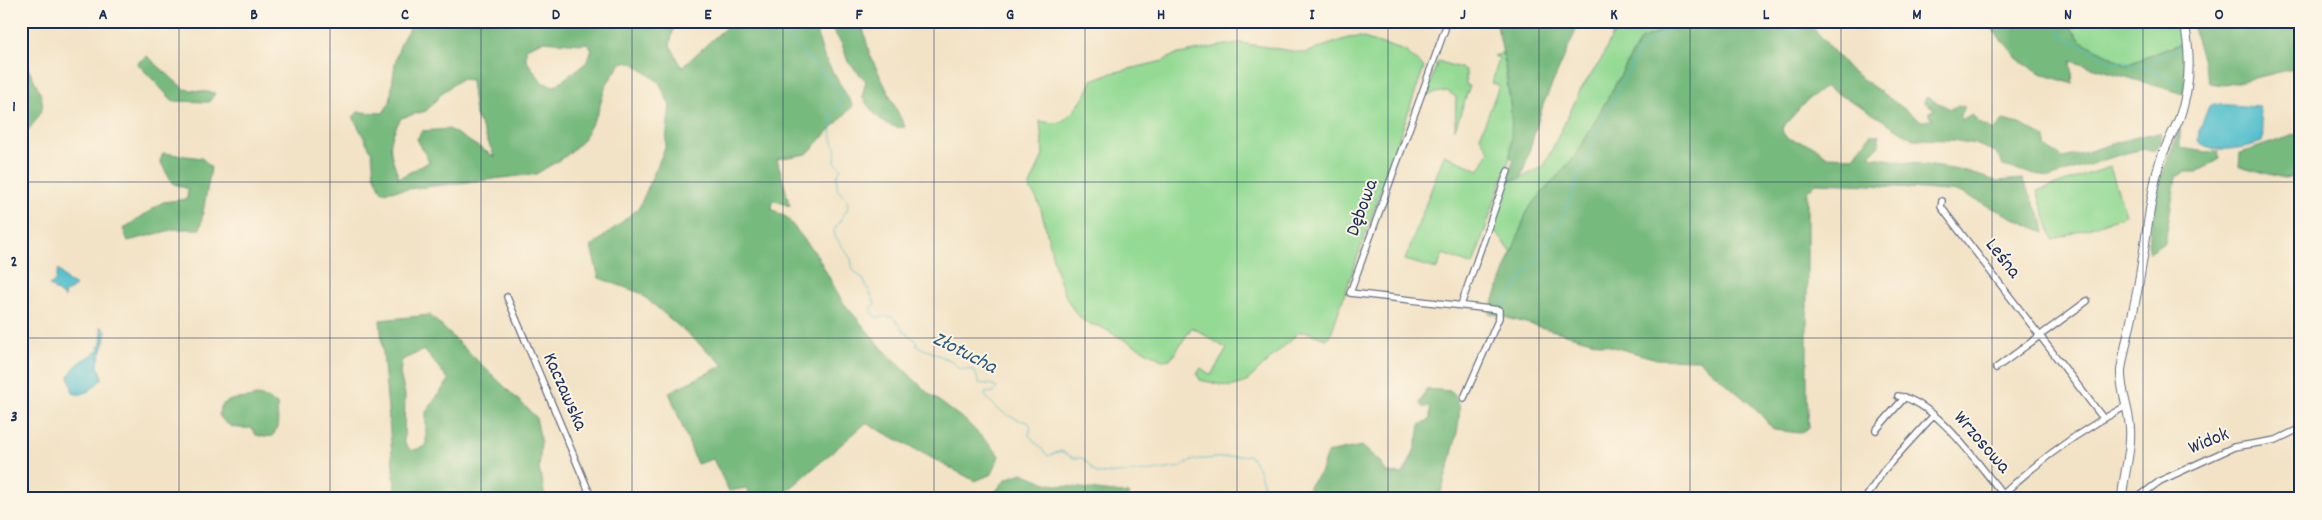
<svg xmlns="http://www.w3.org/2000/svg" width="2322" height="520" font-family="Dekko,sans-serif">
  <rect width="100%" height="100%" fill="#fcf5e5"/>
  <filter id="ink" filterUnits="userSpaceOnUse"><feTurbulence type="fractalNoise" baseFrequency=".02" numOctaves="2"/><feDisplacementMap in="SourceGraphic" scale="10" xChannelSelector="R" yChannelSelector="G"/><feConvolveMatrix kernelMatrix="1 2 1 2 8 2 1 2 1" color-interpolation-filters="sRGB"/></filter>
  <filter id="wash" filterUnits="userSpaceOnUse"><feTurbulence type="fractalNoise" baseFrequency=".0096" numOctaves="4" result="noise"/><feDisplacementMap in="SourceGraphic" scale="20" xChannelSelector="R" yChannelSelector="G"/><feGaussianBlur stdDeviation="1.12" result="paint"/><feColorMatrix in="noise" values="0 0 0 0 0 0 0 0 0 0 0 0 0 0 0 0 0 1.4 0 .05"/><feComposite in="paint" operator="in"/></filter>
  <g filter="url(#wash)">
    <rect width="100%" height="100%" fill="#f3e3c6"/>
    <g fill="#94da94" stroke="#588479">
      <polygon points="1619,21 1667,21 1658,33 1640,40 1577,154 1528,209 1512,253 1492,227 1508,181 1521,178 1544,166 1581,89 1601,60"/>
      <polygon points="2066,21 2178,21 2182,43 2126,65 2081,41"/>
      <path d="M1360,37l45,14 19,16 -94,269 -5,3 -18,-7h-8l-53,50 -15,5 -31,-7 -3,-6 4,-6 10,7 16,-26 -35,-22 -21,32 -9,1 -63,-34c-41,-2 -48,-91 -60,-122 -2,-6 -6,-11 -10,-16l14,-33 -3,-34c6,1 14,3 20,1 12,-5 29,-30 32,-42l16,-6 55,-13 11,-6 46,-9 20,-3 65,10 43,-15z"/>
      <polygon points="1503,53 1513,126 1510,157 1473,265 1443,254 1437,269 1405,260 1444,155 1479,170 1489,151 1480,137 1499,86 1492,83 1499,58 1494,56"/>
      <polygon points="1438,61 1466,70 1466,85 1470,86 1455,129 1456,97 1447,91 1426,95"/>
      <polygon points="2110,167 2126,215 2053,240 2037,191"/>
    </g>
    <g fill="#77ba7e" stroke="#49746e" fill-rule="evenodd">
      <path d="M417,21h258l-5,24 12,22 51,-46h80l11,36 29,49 -46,48 -30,5 13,47 -18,-6v9l14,8 31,38 25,46 40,47 46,45 38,28 29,29 4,6 -7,18 -17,7 -109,-58 -88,76h-26l-5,-11 -18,3 -16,-32 -16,5 -28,-72 55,-27 -84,-72 -41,-15 -8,-31 48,-39 26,-60 5,-42 -11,-24 -26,-19 -11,-1 -16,23 -8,27 -15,28 -17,16 -30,18 -154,18 -8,-18 -2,-21 -19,-36 5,-5 25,1 7,-11c4,-27 4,-63 27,-81zM543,41l39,3 6,-1 4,7 -6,13 -31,23 -12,-3 -17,-23v-12zM461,79l10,1 4,33 20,44 -46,-28 -27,2 -5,8 12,23 -30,16c-10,-29 -13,-33 2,-60l25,-7 17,-19z"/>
      <path d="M827,21h34l9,34 35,72c-21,3 -32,-15 -43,-30l4,-16 -18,-19 -6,-18z"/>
      <path d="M1496,21h84l-37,84 -22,73 -13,3 5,-21 -3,-3c5,-46 -4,-91 -14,-136z"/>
      <path d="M1667,21h140l43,49 71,51 11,-1 -3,-8 6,-3 -11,-7 2,-5 25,12 6,-3 8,1 -5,7 1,6 11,-6 6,8 15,8 10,-10 17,4 26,14v9l17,11c34,-7 61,-21 97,-25l2,7 -8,12 -10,-3 -22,5 -73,24 -46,-12 -7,-14 -21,-8 -23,-4 -39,-1 -56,-35 -32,-17 -18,13 -25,28 1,5 4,5 27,8 12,10 28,1 16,-22h9v11l-8,8 1,3 87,13 38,11 25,-2 21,42 2,12 -86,-41 -87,-7 -56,-2 -9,9v202l2,34 -10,5 -25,-3 -18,-21 -57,-49 -42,-1 -168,-46 39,-104 49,-55 63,-114 18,-7z"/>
      <polygon points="1985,21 2066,21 2081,41 2126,65 2182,43 2185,66 2184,94 2071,61 2073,84 2045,75 2021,62"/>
      <polygon points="2191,21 2301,21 2301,67 2225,85 2209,83"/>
      <polygon points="147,56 184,89 215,93 209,102 173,101 137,63"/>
      <path d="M21,58c7,10 25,39 21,51 -4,9 -14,22 -21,30z"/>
      <polygon points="2180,129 2180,148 2206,152 2218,151 2220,159 2197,172 2185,172 2176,177 2165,242 2150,253 2148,244 2160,180"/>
      <polygon points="2301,133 2301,175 2284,178 2239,166 2240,153"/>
      <polygon points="163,153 202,158 211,168 200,229 175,229 128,241 123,229 163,202 187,199 188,189 172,183 160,161"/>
      <path d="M430,315l106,102 5,25 -2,28 3,9 3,20h-149l-16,-179zM424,350l25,30 -23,32v34l-15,5 -7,-9 1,-47 -5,-22 2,-13z"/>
      <path d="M1426,389l25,2c2,3 6,6 7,9 7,20 -13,77 -19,99l-130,-1v-12l11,-13 7,-20 35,-7 18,16 7,11 16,1c9,-16 15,-30 17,-49l10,-6v-12h-8l-2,-4z"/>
      <path d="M256,396l8,1 13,7 1,21 -5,11 -9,1 -8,-2 -4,-7c-15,1 -25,0 -33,-13l1,-8c13,-12 21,-6 36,-11z"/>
      <polygon points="1022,473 1049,484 1129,494 1129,499 989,499 1006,479"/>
    </g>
    <g fill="#53bfcd" stroke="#377796">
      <path d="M2213,104l46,3 5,28 -2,7c-18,6 -49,13 -64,-1l1,-10 10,-25z"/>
      <polygon points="58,269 67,281 76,286 64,294 65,298 49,285 55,281"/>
      <path d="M101,326l5,6c0,14 -8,22 -8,35l3,4 1,8c-8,7 -17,19 -29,14l-4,-17c13,-26 37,-13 32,-50z"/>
    </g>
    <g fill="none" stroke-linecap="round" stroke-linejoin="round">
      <g stroke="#53bfcd" stroke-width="1">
        <path d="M776,21c4,4 4,9 8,13 21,21 41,39 59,63l-5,10 -7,5c4,13 -4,24 5,35l-1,15 6,6 -4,8v13l10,11 1,8 -14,22 1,6 16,23 2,11 10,9 12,24 -4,7 5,7h17l11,14 13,11v4l35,15 7,8 15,1 5,13 14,2 4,3 -3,4 -9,1v2c11,15 25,24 43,27l3,4 -2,9 19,21 13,-5 13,7h9l14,16 56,-3 28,-4 11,-7 57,-5 9,12 6,19 11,5 5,8"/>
        <polyline points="1774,21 1792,29 1796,38"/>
        <path d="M2049,21l12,11 1,5c19,5 34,18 52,26l10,-2 14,6h8l36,19"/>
        <polyline points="2146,66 2180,47"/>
        <polyline points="1502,305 1541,253 1563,217 1598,132 1639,50 1671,27 1684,21"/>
      </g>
    </g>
  </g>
  <g filter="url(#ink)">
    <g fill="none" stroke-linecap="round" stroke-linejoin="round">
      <defs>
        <g id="minor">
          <polyline points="1445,29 1350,293 1499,310 1499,318 1464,398"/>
          <polyline points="1942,201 1941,207 2103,418"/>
          <polyline points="507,297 592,499"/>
          <polyline points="1461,305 1508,171"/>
          <polyline points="1996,368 2087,301"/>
          <path d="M1898,396c39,6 80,69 105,98"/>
          <polyline points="1876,430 1905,397"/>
          <polyline points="1865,499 1884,470 1934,415"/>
          <path d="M1998,499c38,-37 81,-68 128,-93"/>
          <polyline points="2136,499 2160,481 2234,447 2276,440 2301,428"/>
        </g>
        <path id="major" d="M2122,499c1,-24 10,-47 8,-71 -1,-20 -10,-37 -9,-58 5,-30 13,-59 18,-89 7,-38 10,-76 19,-113 5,-18 14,-33 21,-49 12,-32 12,-65 5,-98"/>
      </defs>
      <use href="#minor" stroke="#676e82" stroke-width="8"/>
      <use href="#major" stroke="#676e82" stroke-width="10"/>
      <use href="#minor" stroke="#fff" stroke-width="5.5"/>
      <use href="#major" stroke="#fff" stroke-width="8"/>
    </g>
  </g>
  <path fill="none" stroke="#1b2f5e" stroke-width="1" stroke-opacity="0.55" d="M179,21v478M330,21v478M481,21v478M632,21v478M783,21v478M934,21v478M1085,21v478M1237,21v478M1388,21v478M1539,21v478M1690,21v478M1841,21v478M1992,21v478M2143,21v478M21,182h2280M21,338h2280"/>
  <g text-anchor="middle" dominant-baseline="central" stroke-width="4" stroke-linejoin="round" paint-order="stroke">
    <g font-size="20" fill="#1b2f5e" stroke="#fcf5e5">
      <text transform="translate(1363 208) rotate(-70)">Dębowa</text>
      <text transform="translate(2002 259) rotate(52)">Leśna</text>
      <text transform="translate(564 392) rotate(66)">Kaczawska</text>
      <text transform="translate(2209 442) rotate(-22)">Widok</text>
      <text transform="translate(1981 443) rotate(49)">Wrzosowa</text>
    </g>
    <g font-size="21" font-style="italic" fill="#2c5a7f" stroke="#fcf5e5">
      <text transform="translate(964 354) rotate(27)">Złotucha</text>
    </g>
  </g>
  <rect width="2322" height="520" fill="none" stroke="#fcf5e5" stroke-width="55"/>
  <rect x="28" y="28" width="2266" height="464" fill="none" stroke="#1b2f5e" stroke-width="2"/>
  <g font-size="16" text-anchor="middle" font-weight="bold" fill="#1b2f5e">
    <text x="103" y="19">A</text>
    <text x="254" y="19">B</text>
    <text x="405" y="19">C</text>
    <text x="556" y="19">D</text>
    <text x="708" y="19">E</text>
    <text x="859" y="19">F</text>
    <text x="1010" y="19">G</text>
    <text x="1161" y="19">H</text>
    <text x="1312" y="19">I</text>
    <text x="1463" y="19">J</text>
    <text x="1614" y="19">K</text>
    <text x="1766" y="19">L</text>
    <text x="1917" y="19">M</text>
    <text x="2068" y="19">N</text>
    <text x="2219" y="19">O</text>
    <text x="14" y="111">1</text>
    <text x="14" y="266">2</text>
    <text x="14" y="421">3</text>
  </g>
</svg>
